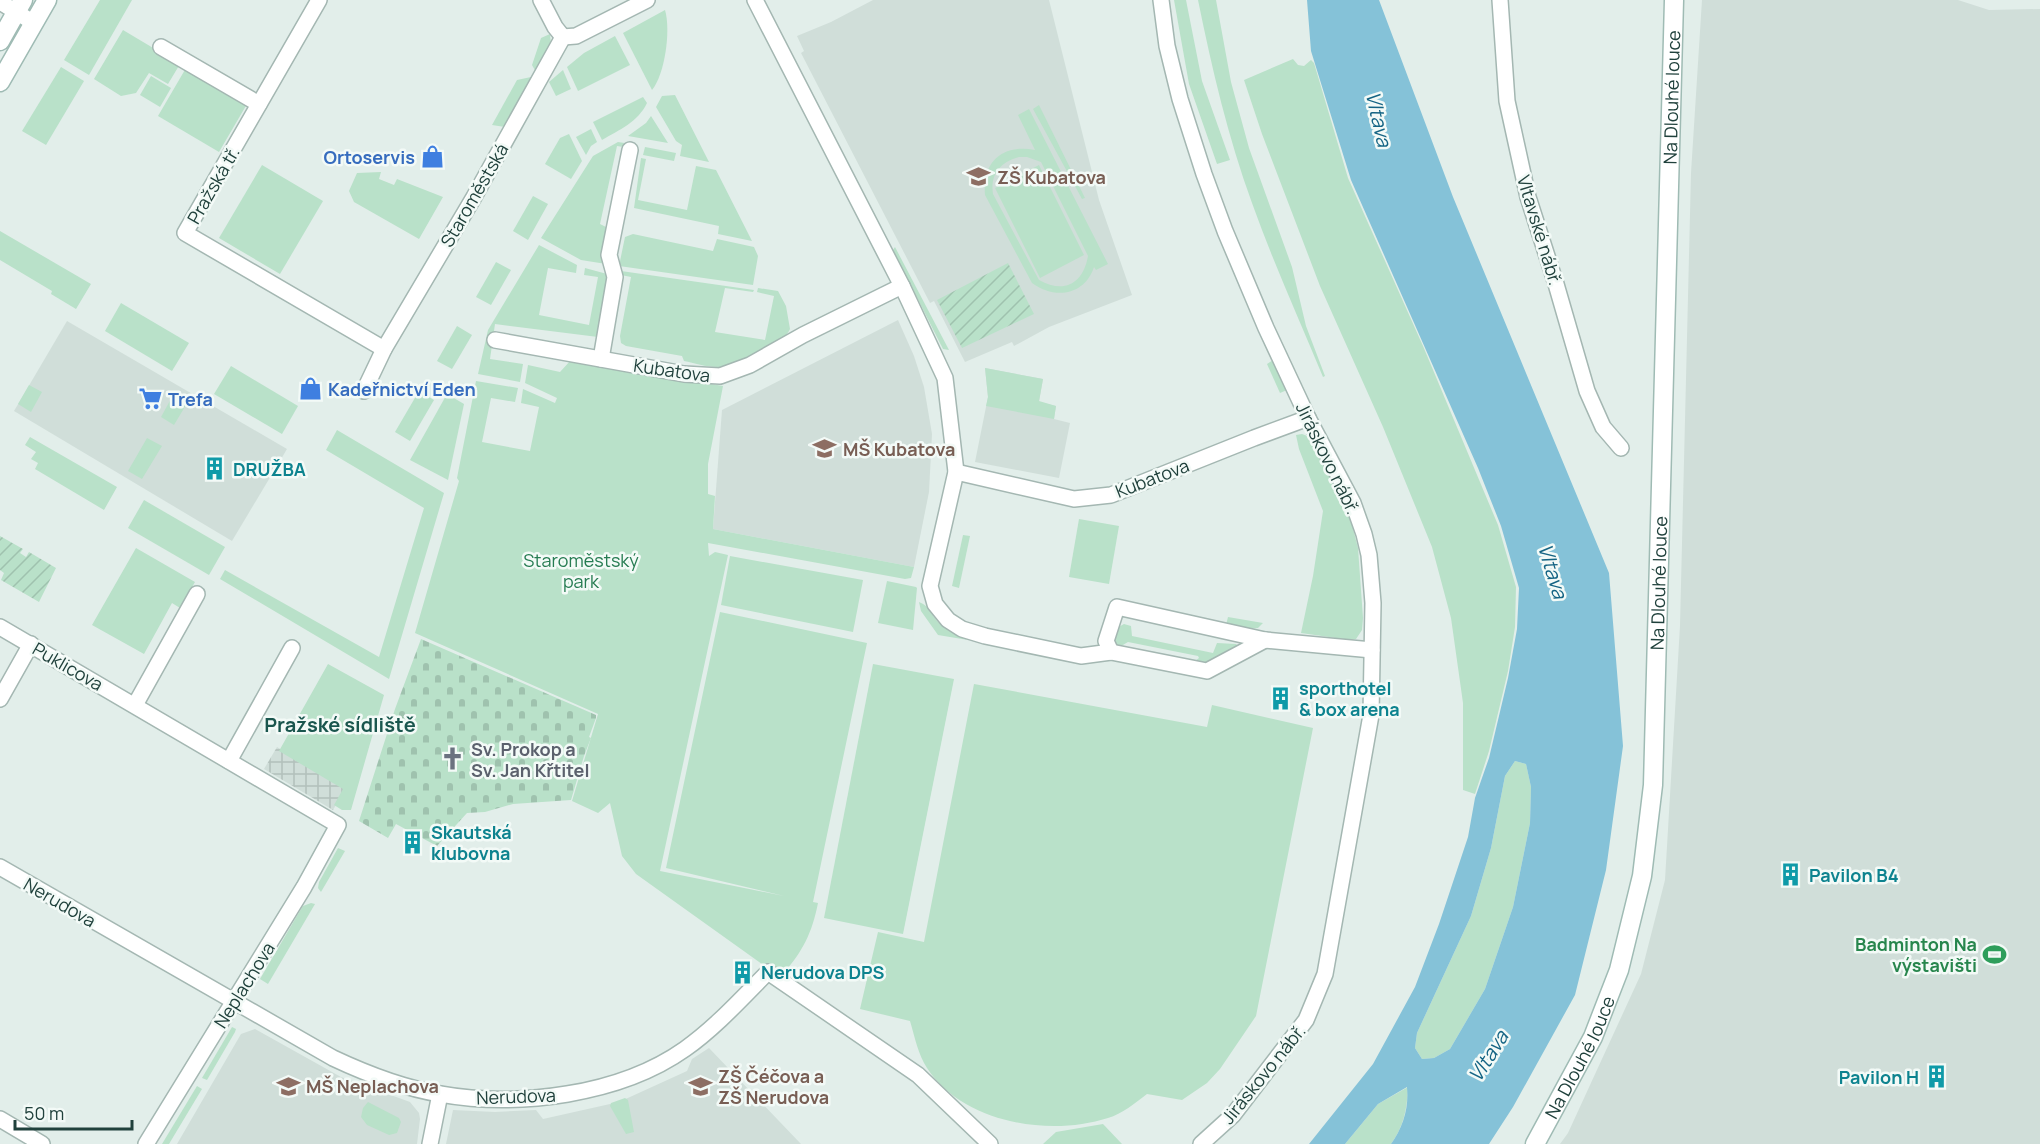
<svg xmlns="http://www.w3.org/2000/svg" width="2040" height="1144" font-family="Manrope,sans-serif">
  <defs>
    <pattern id="industrial-grid" width="8" height="8" patternUnits="userSpaceOnUse" patternTransform="scale(1.5)"><rect width="8" height="8" fill="#d0ded9"/><path d="M0 4h8M4 0v8" fill="none" stroke="#b2c0bb"/></pattern>
    <pattern id="cemetery-stones" width="16" height="16" patternUnits="userSpaceOnUse" patternTransform="scale(1.5)"><rect width="16" height="16" fill="#b9e1c9"/><path d="M2 7V4a2 2 0 0 1 4 0v3zM10 15v-3a2 2 0 0 1 4 0v3z" fill="#9fc2ae"/></pattern>
    <pattern id="garden-furrows" width="10" height="10" patternUnits="userSpaceOnUse" patternTransform="scale(1.5)"><rect width="10" height="10" fill="#b9e1c9"/><path d="M-1 1l2-2M0 10L10 0M9 11l2-2" fill="none" stroke="#9fc2ae"/></pattern>
  </defs>
  <rect width="100%" height="100%" fill="#e2eeea"/>
  <g fill="#d0ded9">
    <polygon points="873,0 1049,0 1099,200 1132,295 1049,327 1014,346 1012,342 965,362 934,301 930,303 801,53 804,51 797,36 831,22"/>
    <polygon points="1702,0 1958,0 1989,10 2040,9 2040,1144 1560,1144 1568,1133 1641,974 1665,880 1680,626 1691,173"/>
    <polygon points="898,320 914,356 924,387 932,434 929,492 914,567 713,529 722,410"/>
    <polygon points="67,321 287,449 232,541 14,411"/>
    <polygon points="985,368 1043,379 1039,402 1056,406 1054,419 1070,423 1059,478 975,462 988,397"/>
    <polygon points="255,1029 341,1077 410,1102 419,1113 420,1119 417,1144 177,1144 241,1034"/>
    <polygon points="709,1048 801,1144 446,1144 453,1110 495,1112 536,1110 543,1119 619,1102 687,1071 692,1059"/>
  </g>
  <polygon fill="url(#industrial-grid)" points="277,747 346,788 333,810 264,769"/>
  <g fill="#b9e1c9" fill-rule="evenodd">
    <polygon points="100,0 132,0 89,75 64,60"/>
    <polygon points="1174,0 1186,0 1202,81 1230,160 1217,164 1189,84"/>
    <path d="M1198,0h18l15,82 18,66 43,119 14,59 19,50 -2,1c-24,-58 -50,-115 -71,-174 -24,-66 -40,-134 -54,-203z"/>
    <path d="M665,10c6,20 0,64 -13,80l-29,-57z"/>
    <polygon points="123,30 180,64 168,84 149,73 136,93 121,96 94,79"/>
    <polygon points="550,34 551,44 536,72 532,65 541,38"/>
    <polygon points="615,36 630,65 578,91 567,67 584,53"/>
    <polygon points="1293,59 1298,65 1304,66 1311,60 1314,63 1348,178 1423,346 1498,525 1516,587 1515,627 1508,671 1489,751 1475,794 1463,790 1463,703 1451,618 1432,547 1383,427 1320,286 1262,134 1244,80"/>
    <polygon points="61,67 84,81 46,145 22,131"/>
    <polygon points="186,68 247,104 219,152 158,116"/>
    <polygon points="563,70 571,89 556,96 549,82"/>
    <polygon points="151,76 171,88 160,107 140,95"/>
    <polygon points="531,77 533,78 505,127 492,125 517,80"/>
    <polygon points="675,95 709,162 680,156 682,145 676,141 656,107 662,96"/>
    <path d="M643,97l4,6c-9,19 -28,27 -45,37l-9,-18z"/>
    <polygon points="1039,105 1085,198 1082,199 1033,109"/>
    <path d="M1029,109l79,155 -12,6 -2,-3c-9,28 -39,33 -62,16l-47,-88c-3,-34 18,-51 50,-45l-17,-35zM1019,157h8l14,5 47,94c-5,28 -24,38 -49,24l-46,-86c-3,-19 7,-32 26,-37z"/>
    <polygon points="651,116 668,143 628,136 646,123"/>
    <polygon points="591,129 597,142 591,146 586,155 576,137"/>
    <polygon points="569,134 582,161 571,179 545,164 560,138"/>
    <polygon points="618,142 637,145 636,149 617,146 600,224 610,229 606,264 581,260 541,238 593,156"/>
    <polygon points="645,147 676,153 674,161 643,155"/>
    <polygon points="641,158 646,159 638,200 687,210 696,166 716,170 752,241 718,234 719,226 634,208"/>
    <polygon points="262,165 323,201 280,274 219,238"/>
    <polygon points="1039,165 1084,255 1040,278 995,188"/>
    <polygon points="381,172 379,179 394,185 397,179 443,197 419,239 354,202 349,191 357,173"/>
    <polygon points="533,196 548,204 528,240 513,231"/>
    <polygon points="0,231 91,284 76,309 51,294 52,291 0,260"/>
    <polygon points="633,234 713,251 717,239 754,247 758,256 753,285 619,266 625,237"/>
    <polygon points="539,245 577,265 576,273 548,268 539,315 589,325 598,277 584,275 585,268 607,274 598,337 495,324 490,359 523,364 520,382 478,374 488,330"/>
    <polygon points="895,247 949,350 943,349 893,250"/>
    <polygon points="496,262 511,270 491,305 476,297"/>
    <path d="M621,271l133,19 -1,2 -28,-4 -10,44 50,8 9,-44 -17,-4 1,-4 20,3 8,15 4,23c-6,16 -56,37 -73,38 -11,0 -23,-4 -33,-6l-2,-5 -56,-10 -5,-3 -1,-7 11,-59 -10,-2z"/>
    <polygon points="121,303 189,343 172,371 105,331"/>
    <polygon points="457,326 472,335 452,369 437,361"/>
    <path d="M571,360l152,26 -15,78v30l7,2 -2,33 201,38 -3,11 -6,1 -197,-36 1,13 6,-4 13,3 -68,316 124,25 -118,-28 54,-256 147,31 -54,259 5,1c-6,30 -15,48 -35,71l-14,-5 -133,-95 -14,-18 -12,-53 -12,10 -26,-12 26,-87 -183,-81 44,-152 -2,-3 19,-97 42,7 -3,14 -24,-4 -9,44 48,9 9,-44 -18,-4 2,-14 32,14 2,-5 -32,-15 3,-18 32,7z"/>
    <polygon points="1273,360 1287,390 1280,393 1267,364"/>
    <polygon points="231,366 298,406 282,434 214,394"/>
    <polygon points="985,368 1043,379 1039,401 1056,406 1054,419 986,406 988,397"/>
    <polygon points="29,385 42,392 31,412 18,404"/>
    <polygon points="419,391 434,400 410,441 395,432"/>
    <polygon points="447,394 464,404 448,480 410,460"/>
    <polygon points="172,397 186,405 174,425 161,417"/>
    <polygon points="337,430 444,493 389,679 220,579 225,570 379,657 424,508 326,450"/>
    <polygon points="1302,434 1310,437 1333,477 1351,521 1358,548 1363,618 1362,630 1356,639 1350,640 1301,633 1313,576 1323,511 1299,449 1296,435"/>
    <polygon points="30,437 117,487 104,510 35,469 38,463 31,459 36,452 25,445"/>
    <polygon points="147,438 162,446 142,479 128,471"/>
    <polygon points="144,500 225,547 209,575 128,528"/>
    <polygon points="1079,519 1119,526 1109,584 1069,577"/>
    <polygon points="963,535 970,536 959,588 952,586"/>
    <polygon points="136,548 195,582 180,608 172,603 144,654 92,625"/>
    <polygon points="730,556 863,580 853,632 721,605"/>
    <polygon points="887,581 916,587 917,588 913,630 878,623"/>
    <path d="M919,602c11,4 12,13 20,21 8,7 19,13 29,17l-30,-5 -17,-24z"/>
    <polygon points="1228,617 1263,623 1258,628 1232,630 1226,625"/>
    <polygon points="1124,624 1131,626 1132,636 1213,653 1217,643 1236,644 1239,647 1208,666 1191,664 1199,658 1198,656 1128,642 1116,649 1110,636 1115,629"/>
    <polygon points="328,664 384,695 351,810 342,810 334,805 343,789 279,751"/>
    <polygon points="873,664 954,679 903,934 824,918"/>
    <path d="M974,684l233,43 5,-22 101,23 -57,288 -36,53 -13,14 -25,17 -35,-6c-12,9 -25,20 -39,24 -59,19 -145,5 -181,-50 -9,-14 -12,-30 -17,-47l-50,-12 18,-77 46,10z"/>
    <polygon points="1515,761 1526,764 1531,787 1530,823 1513,907 1485,989 1450,1049 1434,1058 1422,1059 1415,1048 1417,1033 1471,916 1491,848 1505,776"/>
    <polygon points="338,848 345,851 321,892 318,888 319,882"/>
    <polygon points="311,903 315,904 268,984 260,979 301,909 303,906"/>
    <polygon points="232,1027 236,1029 235,1032 207,1080 202,1078"/>
    <polygon points="197,1086 202,1089 169,1144 162,1144"/>
    <path d="M1408,1087c-1,22 -4,39 -17,57h-46l33,-40z"/>
    <polygon points="625,1098 628,1100 634,1132 626,1134 610,1106 611,1103"/>
    <polygon points="368,1102 399,1118 401,1122 397,1133 389,1135 367,1125 361,1117 363,1108"/>
    <polygon points="1103,1124 1122,1144 1043,1144 1056,1132"/>
  </g>
  <polygon fill="url(#cemetery-stones)" points="421,639 596,715 596,718 589,737 591,738 584,756 571,800 513,804 485,812 467,813 437,846 396,824 388,838 359,821 395,709"/>
  <g fill="url(#garden-furrows)">
    <polygon points="1008,263 1034,314 962,348 937,300"/>
    <polygon points="0,536 23,549 20,553 26,557 29,552 56,568 39,602 1,580 4,573 0,570"/>
  </g>
  <path fill="#85c2d8" fill-rule="evenodd" d="M1307,0h72l74,197 156,376 14,173 -17,124 -31,125 -62,112 -24,37h-98c12,-17 18,-36 16,-57l-29,17 -33,40h-36l64,-80 42,-77 24,-63 29,-87 7,-39 14,-40 19,-80 9,-49 2,-41 -18,-62 -23,-58 -127,-288 -40,-129zM1515,761l11,3 5,23 -1,36 -17,84 -28,82 -35,60 -16,9 -12,1 -7,-11 2,-15 54,-117 20,-68 14,-72z"/>
  <g fill="none" stroke-linecap="round" stroke-linejoin="round">
    <defs>
      <g id="street">
        <polyline points="319,0 185,233 384,349"/>
        <polyline points="541,0 555,27 563,37"/>
        <polyline points="755,0 902,286 945,378 956,472 930,586 935,604 948,620 962,629 985,636 1081,656 1111,652 1207,671 1265,640"/>
        <polyline points="1161,0 1167,46 1180,99 1204,174 1225,231 1266,328 1308,418 1353,503 1364,534 1369,555 1373,603 1371,715 1325,974 1306,1020 1233,1115 1201,1144"/>
        <polyline points="1500,0 1507,101 1528,197 1556,284 1587,391 1603,427 1621,448"/>
        <polyline points="0,2 34,23"/>
        <polyline points="563,37 576,36 647,0"/>
        <polyline points="161,47 259,104"/>
        <polyline points="495,340 684,374 720,376 750,365 803,335 902,286"/>
        <polyline points="601,359 615,277 609,255 630,150"/>
        <polyline points="364,391 384,349 474,197 563,37"/>
        <polyline points="956,472 1074,499 1111,495 1254,438 1308,418"/>
        <polyline points="0,627 338,825 304,887 146,1144"/>
        <polyline points="1111,652 1106,641 1117,607 1265,640 1372,650"/>
        <polyline points="0,699 31,644"/>
        <polyline points="135,705 197,594"/>
        <polyline points="229,761 292,648"/>
        <path d="M0,867l333,191c34,16 70,30 107,36 78,14 180,1 245,-45 31,-22 57,-51 83,-77l150,103 72,69"/>
        <polyline points="0,1119 42,1144"/>
        <polyline points="430,1144 440,1094"/>
      </g>
      <g id="secondary">
        <polyline points="0,41 23,0"/>
        <polyline points="0,82 47,0"/>
        <path id="s1" d="M1535,1144l58,-107 26,-67 23,-94 11,-91 21,-785"/>
      </g>
    </defs>
    <use href="#street" stroke="#a4b7b2" stroke-width="18"/>
    <use href="#secondary" stroke="#9fbbb4" stroke-width="21"/>
    <use href="#street" stroke="#fff" stroke-width="15"/>
    <use href="#secondary" stroke="#fff" stroke-width="18"/>
  </g>
  <defs>
    <symbol id="shop-bare" viewBox="-9 -9 18 18"><path d="M-5-2.5h2.3a2.7 3.5 0 0 1 5.4 0H5L5.5 6h-11ZM-1.5-2.5h3a1.5 2.3 0 0 0-3 0Z" fill="#3f7fe0" stroke="#f3faf7" stroke-width="2.5" paint-order="stroke"/></symbol>
    <symbol id="school-bare" viewBox="-9 -9 18 18"><path d="M0-5L7-2L0 1L-7-2ZM-4 1L0 2.5L4 1V4Q0 6-4 4Z" fill="#8d6e63" stroke="#f3faf7" stroke-width="2.5" paint-order="stroke"/></symbol>
    <symbol id="supermarket-bare" viewBox="-9 -9 18 18"><path d="M-6-5.5h2.5l.6 2H6L4.5 2H-2.5L-4.4-4H-6ZM-1.5 3.2a1.3 1.3 0 1 0 .1 0ZM3 3.2a1.3 1.3 0 1 0 .1 0Z" fill="#3f7fe0" stroke="#f3faf7" stroke-width="2.5" paint-order="stroke"/></symbol>
    <symbol id="building-bare" viewBox="-9 -9 18 18"><path d="M-4-6H4V6H1V3H-1V6H-4ZM-2.5-4.3h1.7v1.8h-1.7ZM.8-4.3h1.7v1.8H.8ZM-2.5-1h1.7V.8h-1.7ZM.8-1h1.7V.8H.8Z" fill="#0f9aa8" stroke="#f3faf7" stroke-width="2.5" paint-order="stroke"/></symbol>
    <symbol id="church-bare" viewBox="-9 -9 18 18"><path d="M-1.2-6h2.4v3.5h3.3v2.4h-3.3V6h-2.4V-.1h-3.3v-2.4h3.3Z" fill="#6b7280" stroke="#f3faf7" stroke-width="2.5" paint-order="stroke"/></symbol>
    <symbol id="stadium-bare" viewBox="-9 -9 18 18"><path d="M0-5a6.5 5 0 1 0 0 10a6.5 5 0 1 0 0-10ZM-3.5-1.8h7v3.6h-7Z" fill="#2e9e5b" stroke="#f3faf7" stroke-width="2.5" paint-order="stroke"/></symbol>
  </defs>
  <g fill-rule="evenodd">
    <use href="#shop-bare" x="416" y="140" width="33" height="33"/>
    <use href="#school-bare" x="962" y="160" width="33" height="33"/>
    <use href="#shop-bare" x="294" y="372" width="33" height="33"/>
    <use href="#supermarket-bare" x="134" y="382" width="33" height="33"/>
    <use href="#school-bare" x="808" y="432" width="33" height="33"/>
    <use href="#building-bare" x="198" y="452" width="33" height="33"/>
    <use href="#building-bare" x="1264" y="682" width="33" height="33"/>
    <use href="#church-bare" x="436" y="742" width="33" height="33"/>
    <use href="#building-bare" x="396" y="826" width="33" height="33"/>
    <use href="#building-bare" x="1774" y="858" width="33" height="33"/>
    <use href="#stadium-bare" x="1978" y="938" width="33" height="33"/>
    <use href="#building-bare" x="726" y="956" width="33" height="33"/>
    <use href="#building-bare" x="1920" y="1060" width="33" height="33"/>
    <use href="#school-bare" x="272" y="1070" width="33" height="33"/>
    <use href="#school-bare" x="684" y="1070" width="33" height="33"/>
  </g>
  <g text-anchor="middle" dominant-baseline="central" stroke-width="5" stroke-linejoin="round" paint-order="stroke">
    <g font-size="18" fill="#20413c" stroke="#f3faf7">
      <text stroke="none"><textPath href="#s1" startOffset="1070">Na Dlouhé louce</textPath></text>
      <text transform="translate(213 185) rotate(-60)">Pražská tř.</text>
      <text transform="translate(474 195) rotate(-60)">Staroměstská</text>
      <text transform="translate(1540 230) rotate(73)">Vltavské nábř.</text>
      <text transform="translate(672 370) rotate(8)">Kubatova</text>
      <text transform="translate(1328 458) rotate(64)">Jiráskovo nábř.</text>
      <text transform="translate(1152 478) rotate(-21)">Kubatova</text>
      <text stroke="none"><textPath href="#s1" startOffset="584">Na Dlouhé louce</textPath></text>
      <text transform="translate(68 666) rotate(30)">Puklicova</text>
      <text transform="translate(60 902) rotate(30)">Nerudova</text>
      <text transform="translate(244 985) rotate(-58)">Neplachova</text>
      <text stroke="none"><textPath href="#s1" startOffset="98">Na Dlouhé louce</textPath></text>
      <text transform="translate(1263 1074) rotate(-51)">Jiráskovo nábř.</text>
      <text transform="translate(516 1096) rotate(-2)">Nerudova</text>
    </g>
    <g font-size="18" font-weight="bold" fill="#366cbe" stroke="#f3faf7" text-anchor="start">
      <text x="415" y="157" text-anchor="end">Ortoservis</text>
      <text x="328" y="389">Kadeřnictví Eden</text>
      <text x="168" y="399">Trefa</text>
    </g>
    <g font-size="18" font-weight="bold" fill="#785e54" stroke="#f3faf7" text-anchor="start">
      <text x="997" y="177">ZŠ Kubatova</text>
      <text x="843" y="449">MŠ Kubatova</text>
      <text x="718" y="1076">ZŠ Čéčova a<tspan x="718" dy="21">ZŠ Nerudova</tspan></text>
      <text x="306" y="1086">MŠ Neplachova</text>
    </g>
    <g font-size="18" font-weight="bold" fill="#0d838f" stroke="#f3faf7" text-anchor="start">
      <text x="233" y="469">DRUŽBA</text>
      <text x="1299" y="688">sporthotel<tspan x="1299" dy="21">&amp; box arena</tspan></text>
      <text x="431" y="832">Skautská<tspan x="431" dy="21">klubovna</tspan></text>
      <text x="1809" y="875">Pavilon B4</text>
      <text x="761" y="972">Nerudova DPS</text>
      <text x="1919" y="1077" text-anchor="end">Pavilon H</text>
    </g>
    <g font-size="18" fill="#267c52" stroke="#f3faf7">
      <text x="581" y="560">Staroměstský<tspan x="581" dy="21">park</tspan></text>
    </g>
    <g font-size="18" font-weight="bold" fill="#5b616d" stroke="#f3faf7" text-anchor="start">
      <text x="471" y="749">Sv. Prokop a<tspan x="471" dy="21">Sv. Jan Křtitel</tspan></text>
    </g>
    <g font-size="18" font-weight="bold" fill="#27864d" stroke="#f3faf7" text-anchor="end">
      <text x="1977" y="944">Badminton Na<tspan x="1977" dy="21">výstavišti</tspan></text>
    </g>
    <g font-size="20" font-style="italic" fill="#146484" stroke="#f3faf7">
      <text transform="translate(1379 119) rotate(77)">Vltava</text>
      <text transform="translate(1553 571) rotate(73)">Vltava</text>
      <text transform="translate(1488 1056) rotate(-58)">Vltava</text>
    </g>
    <g font-size="20" font-weight="bold" fill="#1a564e" stroke="#f3faf7">
      <text x="340" y="724">Pražské sídliště</text>
    </g>
  </g>
  <path d="M15 1120v9h117v-9" fill="none" stroke="#20413c" stroke-width="3"/>
  <text x="24" y="1120" font-size="18" fill="#20413c" stroke="#f3faf7" stroke-width="4.5" paint-order="stroke">50 m</text>
</svg>
